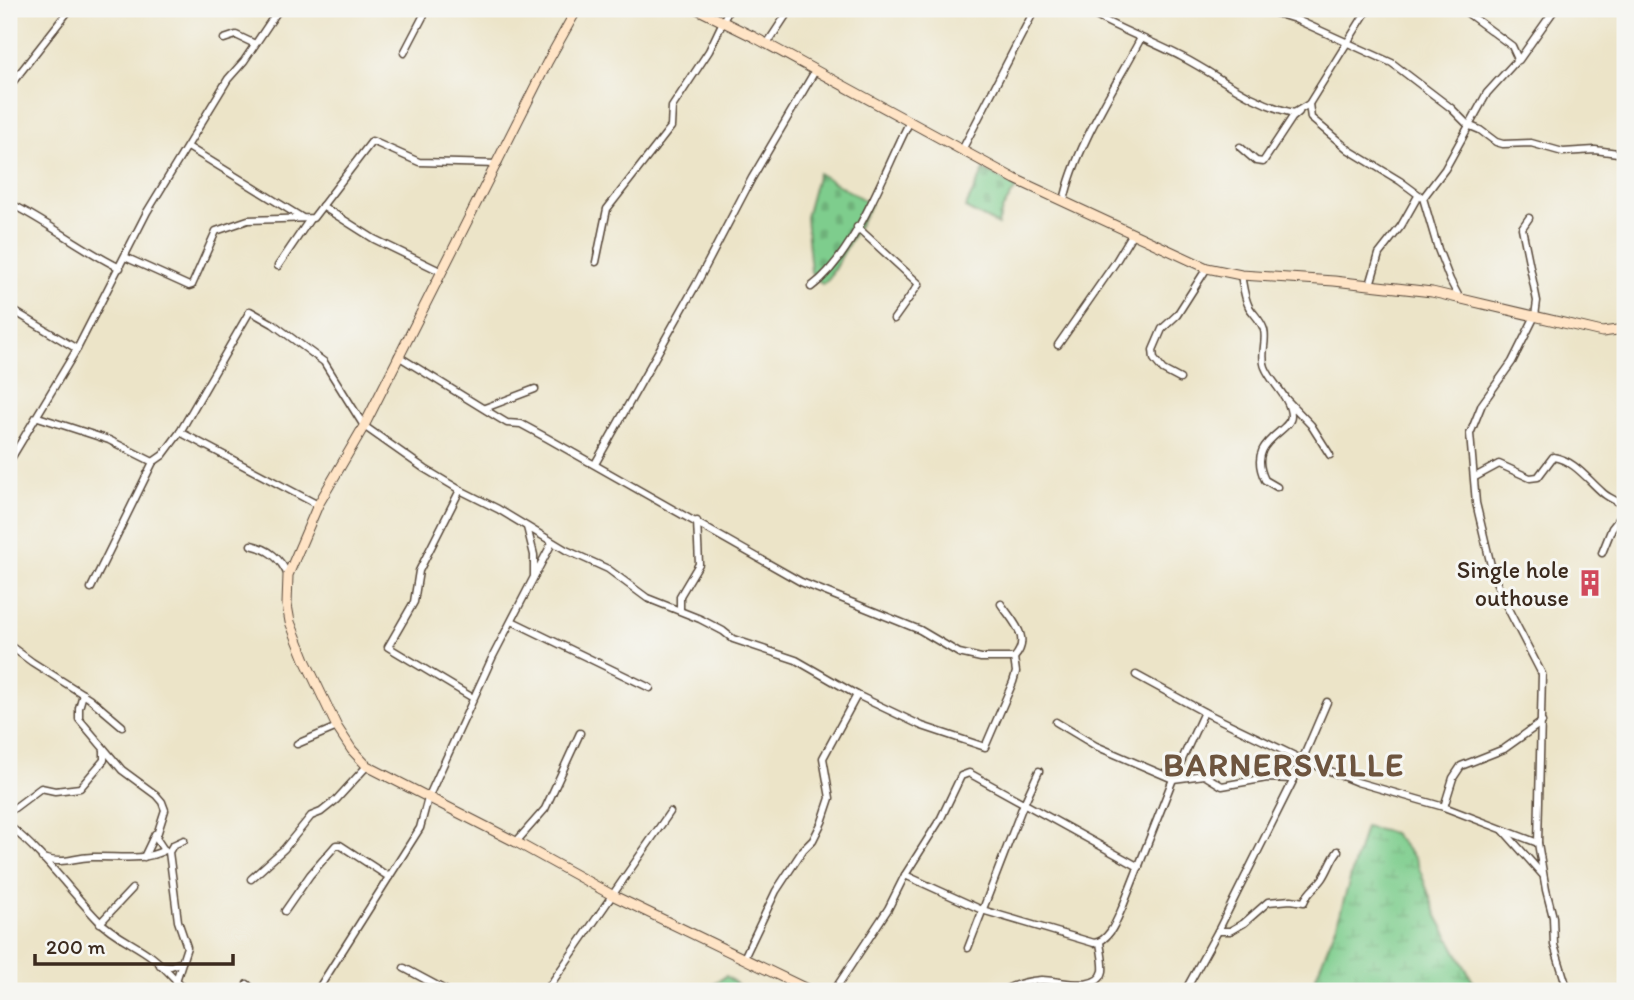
<svg xmlns="http://www.w3.org/2000/svg" width="1634" height="1000" font-family="Itim,sans-serif">
  <defs>
    <pattern id="wetland-marsh" width="20" height="14" patternUnits="userSpaceOnUse" patternTransform="scale(1.75)"><rect width="20" height="14" fill="#7ecd8d"/><path d="M1 5h8M5 5V1M11 12h8M15 12V8" fill="none" stroke="#6eb079"/></pattern>
    <pattern id="cemetery-stones" width="16" height="16" patternUnits="userSpaceOnUse" patternTransform="scale(1.75)"><rect width="16" height="16" fill="#7ecd8d"/><path d="M2 7V4a2 2 0 0 1 4 0v3zM10 15v-3a2 2 0 0 1 4 0v3z" fill="#6eb079"/></pattern>
  </defs>
  <rect width="100%" height="100%" fill="#f6f6f2"/>
  <filter id="ink" filterUnits="userSpaceOnUse"><feTurbulence type="fractalNoise" baseFrequency=".0143" numOctaves="2"/><feDisplacementMap in="SourceGraphic" scale="14" xChannelSelector="R" yChannelSelector="G"/><feConvolveMatrix kernelMatrix="1 2 1 2 8 2 1 2 1" color-interpolation-filters="sRGB"/></filter>
  <filter id="wash" filterUnits="userSpaceOnUse"><feTurbulence type="fractalNoise" baseFrequency=".00686" numOctaves="4" result="noise"/><feDisplacementMap in="SourceGraphic" scale="28" xChannelSelector="R" yChannelSelector="G"/><feGaussianBlur stdDeviation="1.57" result="paint"/><feColorMatrix in="noise" values="0 0 0 0 0 0 0 0 0 0 0 0 0 0 0 0 0 1.4 0 .05"/><feComposite in="paint" operator="in"/></filter>
  <g filter="url(#wash)">
    <rect width="100%" height="100%" fill="#ece4c8"/>
    <polygon fill="url(#wetland-marsh)" stroke="#5c7c56" stroke-width="2" points="1365,827 1393,833 1416,860 1437,916 1478,991 1310,991 1337,924"/>
    <g fill="url(#cemetery-stones)" stroke="#5c7c56" stroke-width="2">
      <polygon points="984,170 1016,188 1002,210 998,225 965,208"/>
      <polygon points="818,173 871,204 828,280 822,284 811,272 806,217"/>
      <polygon points="726,976 746,991 705,991 707,989"/>
    </g>
  </g>
  <g filter="url(#ink)">
    <g fill="none" stroke-linecap="round" stroke-linejoin="round">
      <defs>
        <g id="street">
          <path d="M1083,9c32,19 66,31 99,48 37,19 70,47 112,56l15,-9 59,-95"/>
          <polyline points="1263,9 1295,19 1392,63 1451,108 1468,125 1480,130 1496,142 1503,144 1531,143 1563,152 1595,150 1625,154"/>
          <polyline points="224,39 236,35 255,44"/>
          <polyline points="767,44 790,9"/>
          <polyline points="404,53 427,9"/>
          <polyline points="1519,60 1555,9"/>
          <polyline points="12,83 70,9"/>
          <polyline points="1309,104 1311,118 1349,150 1400,181 1423,198 1438,249 1450,280 1460,299"/>
          <polyline points="188,147 301,217"/>
          <polyline points="1240,147 1256,161 1263,162 1292,118 1299,112"/>
          <polyline points="962,150 1035,9"/>
          <polyline points="1423,198 1445,169 1487,93 1518,59 1512,46 1462,9"/>
          <path d="M1064,201c11,-53 51,-114 77,-163"/>
          <path d="M9,203c39,19 72,46 111,65"/>
          <polyline points="322,206 374,239 442,272"/>
          <polyline points="1529,218 1522,228 1537,301 1535,316 1512,362 1482,404 1470,434 1476,503 1493,574 1505,603 1542,674 1538,843 1546,890 1553,917 1554,945 1568,991"/>
          <polyline points="857,227 919,284 894,319"/>
          <polyline points="125,257 189,286 192,285 216,231 248,220 313,218 372,141 419,162 498,164"/>
          <polyline points="596,262 607,209 671,127 672,107 709,51 729,9"/>
          <polyline points="278,266 310,219"/>
          <path d="M1241,275c2,10 3,22 8,32 5,8 12,13 15,23 3,12 -4,25 1,37 6,16 26,31 26,49 0,17 -46,24 -26,64l12,7"/>
          <polyline points="1370,285 1379,254 1401,226 1418,196"/>
          <path d="M811,287c44,-32 73,-115 98,-164"/>
          <polyline points="9,308 77,349"/>
          <polyline points="1058,345 1115,263 1133,233"/>
          <path d="M398,356l99,61 10,6 14,1 26,14 254,144 119,48 39,23 22,5h33c18,-20 -1,-36 -13,-54"/>
          <polyline points="1180,379 1163,370 1154,359 1153,350 1162,329 1177,315 1207,268"/>
          <polyline points="1286,399 1311,425 1330,455"/>
          <polyline points="485,408 535,389"/>
          <polyline points="38,417 109,440 153,462"/>
          <polyline points="9,462 77,349 147,212 228,79 244,61 279,9"/>
          <polyline points="595,464 697,283 752,178 815,71"/>
          <path d="M1475,477l24,-13 31,14 8,-1 15,-20c21,3 34,22 49,35 7,7 16,8 23,16l-2,6 -11,14 -10,25"/>
          <polyline points="460,490 419,571 414,602 388,647 473,698"/>
          <polyline points="318,505 180,432 250,311 273,324 324,362 364,426 425,469 460,490 498,509 566,550 608,569 647,598 700,619 723,631 733,639 796,660 857,695 922,726 985,747 1013,682 1016,672 1014,658"/>
          <path d="M251,545c18,4 29,13 37,30"/>
          <polyline points="535,575 552,543"/>
          <polyline points="91,588 153,462 163,455 180,432"/>
          <polyline points="680,610 680,596 699,564 697,521"/>
          <polyline points="512,621 650,688"/>
          <polyline points="9,645 32,662 89,698 122,726"/>
          <polyline points="1136,675 1204,712 1303,760 1357,782 1444,807 1538,843"/>
          <polyline points="83,694 79,708 79,719 122,770 156,795 162,802 165,810 156,838 164,850"/>
          <polyline points="1056,722 1096,746 1173,779 1204,775 1222,786 1267,778 1294,779 1327,702"/>
          <polyline points="297,744 337,727"/>
          <polyline points="1444,807 1453,778 1461,766 1504,749 1542,722"/>
          <polyline points="9,812 41,788 55,791 80,788 104,760 104,749"/>
          <path d="M9,826c32,24 61,65 89,94 16,16 37,24 54,37 13,10 23,23 35,34"/>
          <polyline points="1503,830 1542,874"/>
          <polyline points="516,842 545,809 580,733"/>
          <polyline points="144,857 155,834"/>
          <path d="M42,858c25,7 27,0 50,-1 25,-1 50,5 73,-7"/>
          <polyline points="905,875 941,818 961,776 969,773 1139,867"/>
          <polyline points="251,879 284,849 311,816 321,812 336,800 367,766"/>
          <polyline points="285,911 310,875 336,845 340,845 389,877"/>
          <polyline points="100,923 132,889"/>
          <path d="M1218,931h12l14,-8 24,-21 23,-2 13,2c4,-11 13,-15 19,-24 6,-9 8,-18 15,-27"/>
          <polyline points="968,948 1022,808 1039,771"/>
          <polyline points="744,958 776,891 803,850 813,840 822,822 830,798 823,758 857,695"/>
          <polyline points="160,965 171,966 182,962"/>
          <polyline points="404,968 447,991"/>
          <polyline points="176,981 187,947 178,921 169,852 173,845 184,840"/>
          <polyline points="247,984 254,991"/>
          <polyline points="317,991 420,828 428,798 493,656 534,577 534,555 527,527"/>
          <polyline points="546,991 670,812"/>
          <path d="M834,991l54,-82 17,-34 77,35 112,33c16,-2 23,-24 29,-37l50,-127 31,-67"/>
          <path d="M1003,991c12,-7 24,-10 38,-11 15,-1 57,14 62,-9 1,-8 -2,-20 -3,-29"/>
          <polyline points="1185,991 1218,931 1294,779"/>
        </g>
        <g id="secondary">
          <polyline points="577,9 548,61 364,426 318,505 288,575 287,605 290,622 306,662 337,727 352,750 367,766 516,842 612,895 811,991"/>
          <polyline points="697,9 754,37 1015,179 1207,268 1241,275 1334,281 1432,292 1602,332 1625,329"/>
        </g>
      </defs>
      <use href="#street" stroke="#564638" stroke-width="9"/>
      <use href="#secondary" stroke="#564638" stroke-width="11"/>
      <use href="#street" stroke="#fff" stroke-width="6"/>
      <use href="#secondary" stroke="#ffe4c6" stroke-width="9"/>
    </g>
  </g>
  <defs>
    <symbol id="building-bare" viewBox="-9 -9 18 18"><path d="M-4-6H4V6H1V3H-1V6H-4ZM-2.5-4.3h1.7v1.8h-1.7ZM.8-4.3h1.7v1.8H.8ZM-2.5-1h1.7V.8h-1.7ZM.8-1h1.7V.8H.8Z" fill="#d1495b" stroke="#f6f6f2" stroke-width="2.5" paint-order="stroke"/></symbol>
  </defs>
  <g fill-rule="evenodd">
    <use href="#building-bare" x="1571" y="564" width="38" height="38"/>
  </g>
  <g text-anchor="middle" dominant-baseline="central" stroke-width="6" stroke-linejoin="round" paint-order="stroke">
    <g font-size="24" fill="#3b2a1e" stroke="#f6f6f2" text-anchor="end">
      <text x="1569" y="569">Single hole<tspan x="1569" dy="28">outhouse</tspan></text>
    </g>
    <g font-size="32" font-weight="bold" letter-spacing="2" fill="#6e553f" stroke="#f6f6f2">
      <text x="1284" y="765">BARNERSVILLE</text>
    </g>
  </g>
  <rect width="1634" height="1000" fill="none" stroke="#f6f6f2" stroke-width="35"/>
  <path d="M35 954v10h198v-10" fill="none" stroke="#3b2a1e" stroke-width="3.5"/>
  <text x="46" y="954" font-size="21" fill="#3b2a1e" stroke="#f6f6f2" stroke-width="5" paint-order="stroke">200 m</text>
</svg>
